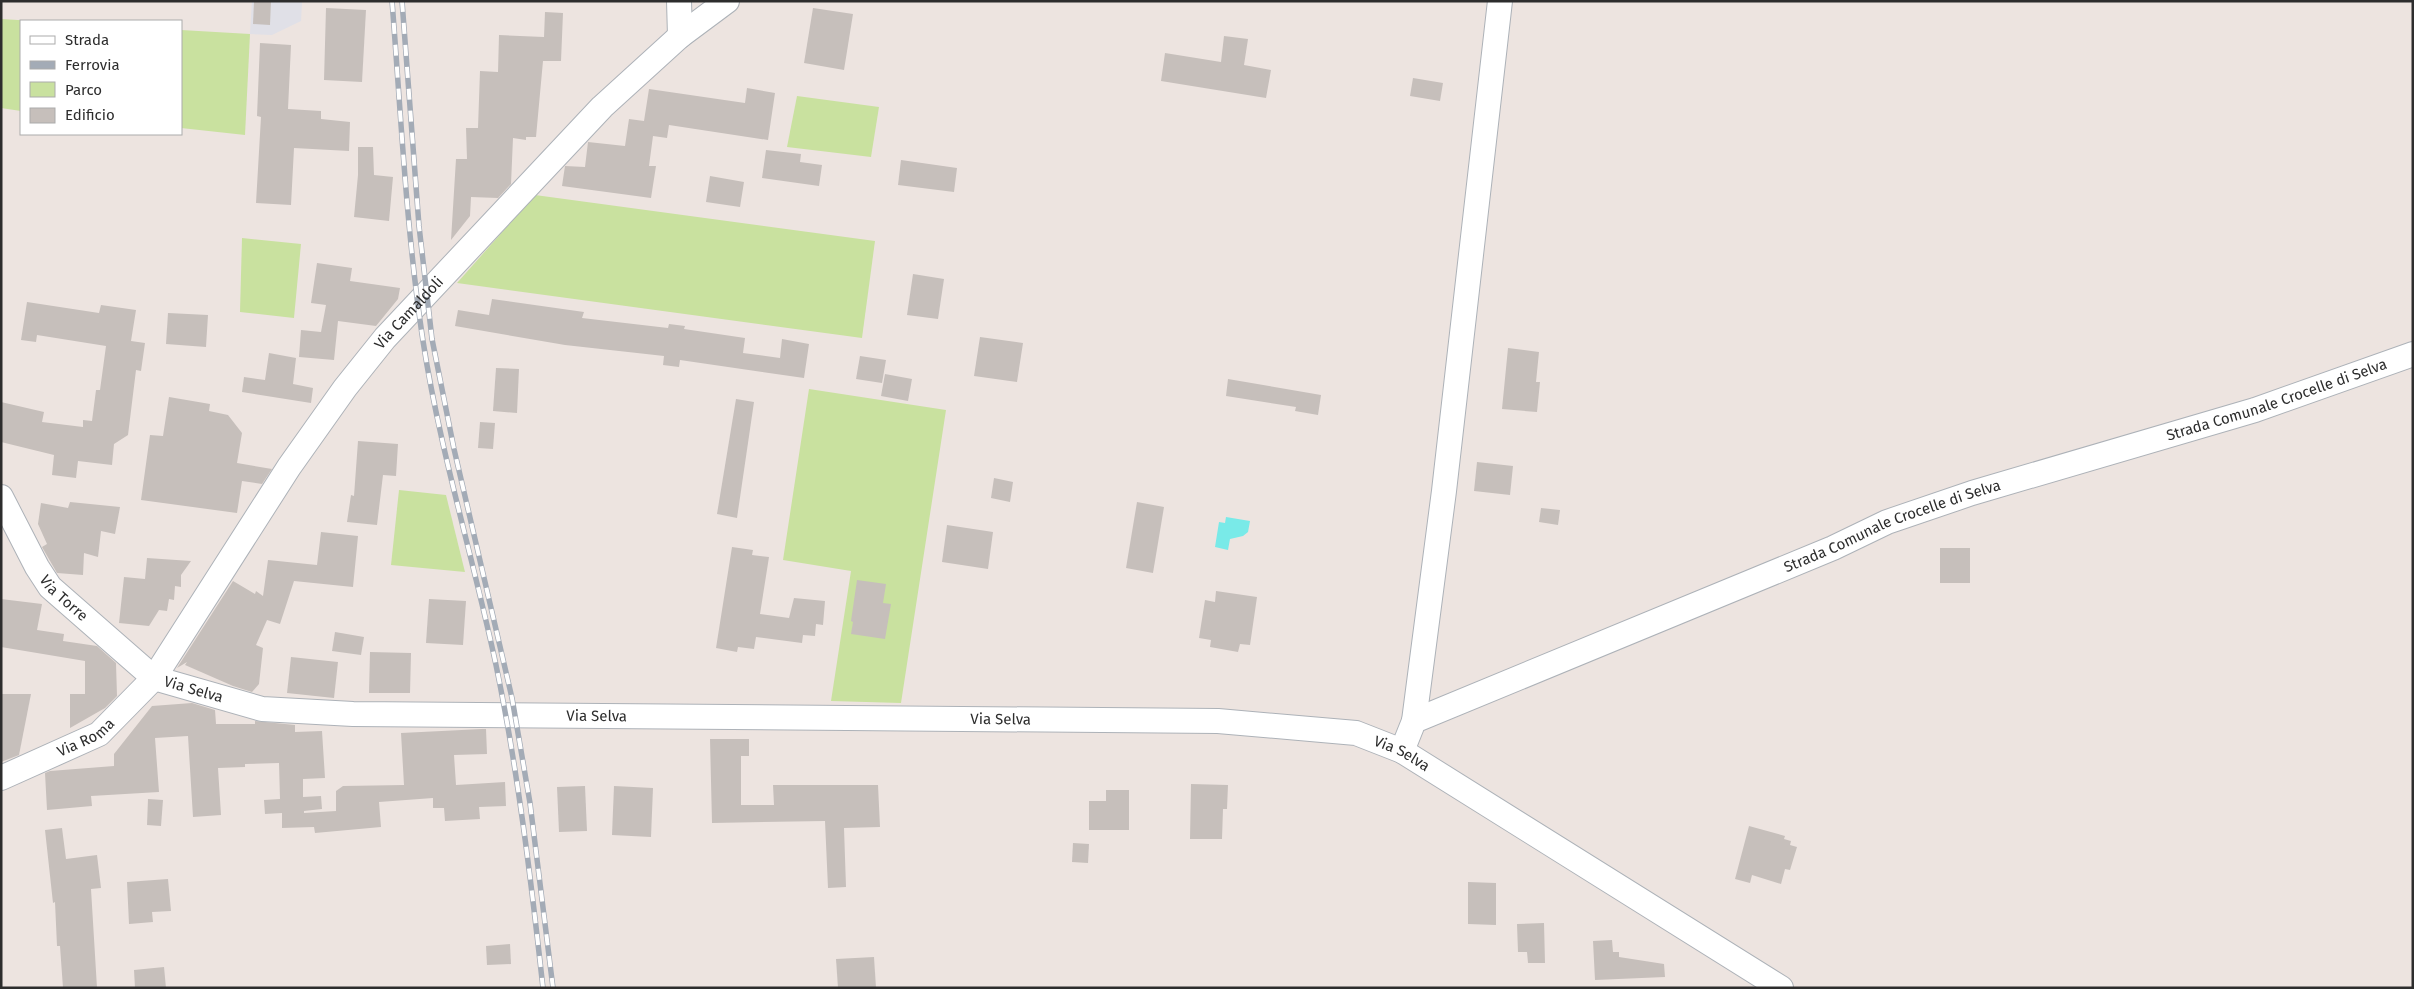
<svg xmlns="http://www.w3.org/2000/svg" width="2414" height="989" font-family="'Fira Sans',sans-serif">
  <rect width="100%" height="100%" fill="#ede4e0"/>
  <polygon fill="#e0e0e7" points="252,1 302,1 301,21 272,35 250,34"/>
  <g fill="#c9e19f">
    <polygon points="1,19 35,21 21,21 21,111 1,108"/>
    <polygon points="181,30 250,34 245,135 181,128"/>
    <polygon points="797,96 879,107 871,157 787,147"/>
    <polygon points="535,195 875,241 862,338 457,283"/>
    <polygon points="242,238 301,244 294,318 240,312"/>
    <polygon points="809,389 946,410 901,703 831,701 851,571 783,560"/>
    <polygon points="399,490 446,495 465,572 391,565"/>
  </g>
  <polygon fill="#79eae8" points="1226,517 1250,521 1248,532 1243,536 1230,539 1228,550 1215,547 1219,522 1225,523"/>
  <g fill="#c6bfbb">
    <polygon points="254,1 271,1 270,25 253,24"/>
    <polygon points="326,8 366,10 362,82 324,80"/>
    <polygon points="813,8 853,14 844,70 804,63"/>
    <polygon points="545,12 563,13 561,61 543,61 536,137 526,137 526,140 513,138 511,184 498,198 471,197 470,216 451,240 456,159 467,159 466,128 478,128 480,71 498,72 499,35 544,37"/>
    <polygon points="1224,36 1248,39 1244,65 1271,70 1266,98 1161,81 1165,53 1221,62"/>
    <polygon points="260,43 291,45 288,109 321,111 321,119 350,122 349,151 294,148 291,205 256,203 261,117 257,116"/>
    <polygon points="1413,78 1443,83 1440,101 1410,96"/>
    <polygon points="747,88 775,93 768,140 669,125 667,138 653,136 649,166 656,166 651,198 562,186 565,166 585,167 588,142 625,146 629,119 644,121 649,89 745,103"/>
    <polygon points="358,147 373,147 374,175 393,177 389,221 354,217 358,175"/>
    <polygon points="766,150 801,154 800,162 822,165 819,186 762,178"/>
    <polygon points="901,160 957,168 954,192 898,185"/>
    <polygon points="710,176 744,182 740,207 706,202"/>
    <polygon points="317,263 352,268 350,281 400,288 398,299 376,326 338,321 334,360 299,357 301,330 321,332 326,305 311,303"/>
    <polygon points="913,274 944,279 938,319 907,315"/>
    <polygon points="492,299 584,312 582,318 668,328 669,324 685,326 684,329 745,338 743,353 780,358 782,339 809,344 804,378 680,360 679,367 663,365 664,356 565,345 455,326 458,310 489,315"/>
    <polygon points="27,302 99,313 101,305 136,310 131,341 145,343 141,371 136,370 128,435 114,444 112,465 78,461 76,478 52,475 54,455 1,442 1,402 44,412 42,422 83,427 83,420 92,421 96,390 100,390 106,346 37,335 36,342 21,340"/>
    <polygon points="168,313 208,315 206,347 166,344"/>
    <polygon points="980,337 1023,343 1017,382 974,376"/>
    <polygon points="1508,348 1539,352 1536,382 1540,382 1537,412 1502,409"/>
    <polygon points="269,353 296,358 293,384 313,388 311,403 242,392 244,377 265,380"/>
    <polygon points="860,356 886,360 882,383 856,379"/>
    <polygon points="496,368 519,369 517,413 493,411"/>
    <polygon points="885,374 912,379 908,401 881,396"/>
    <polygon points="1228,379 1321,395 1318,415 1295,411 1296,407 1226,396"/>
    <polygon points="169,397 210,404 209,411 228,415 242,433 237,463 272,469 262,484 242,481 237,513 141,500 150,435 163,436"/>
    <polygon points="736,399 754,402 737,518 717,514"/>
    <polygon points="480,422 495,423 493,449 478,448"/>
    <polygon points="358,441 398,444 396,476 383,475 377,525 347,522 351,495 354,496"/>
    <polygon points="1477,462 1513,466 1510,495 1474,491"/>
    <polygon points="994,478 1013,482 1010,502 991,498"/>
    <polygon points="70,502 120,507 115,534 101,531 98,557 84,553 83,575 57,573 42,547 47,544 38,524 41,503 68,508"/>
    <polygon points="1137,502 1164,507 1153,573 1126,568"/>
    <polygon points="1541,508 1560,510 1558,525 1539,522"/>
    <polygon points="947,525 993,532 988,569 942,562"/>
    <polygon points="321,532 358,536 353,587 294,581 280,624 267,620 256,645 263,648 259,684 252,692 233,686 185,665 187,662 177,668 233,581 255,594 256,591 263,596 268,560 317,565"/>
    <polygon points="732,547 753,550 752,555 769,557 760,614 789,618 794,598 825,601 823,625 816,624 815,636 803,635 802,643 756,637 754,649 738,647 737,652 716,648"/>
    <rect x="1940" y="548" width="30" height="35"/>
    <polygon points="147,558 191,561 181,575 181,587 175,586 174,600 169,599 167,611 159,610 149,626 119,623 124,577 145,579"/>
    <polygon points="857,580 886,584 883,603 891,604 885,639 851,634 853,622 851,621"/>
    <polygon points="1216,591 1257,597 1250,645 1240,644 1238,652 1210,647 1211,640 1199,638 1205,600 1215,602"/>
    <polygon points="1,599 42,604 37,630 64,634 63,641 97,646 116,663 117,696 105,708 70,728 70,694 85,694 85,661 1,647"/>
    <polygon points="429,599 466,601 463,645 426,643"/>
    <polygon points="335,632 364,637 361,655 332,651"/>
    <polygon points="370,652 411,653 410,693 369,693"/>
    <polygon points="291,657 338,662 334,698 287,693"/>
    <polygon points="1,694 31,694 19,755 1,762"/>
    <polygon points="192,703 215,710 216,724 255,724 255,721 295,725 295,732 322,731 325,778 303,779 303,797 321,796 322,809 304,811 304,813 336,811 336,791 343,786 404,785 401,733 482,729 486,729 487,754 454,755 456,785 505,782 506,806 479,807 480,819 445,821 444,808 433,808 433,798 379,802 381,827 315,833 314,827 282,828 282,813 265,814 264,800 280,799 279,763 245,764 245,767 218,768 221,815 193,817 188,736 155,738 159,792 91,796 92,806 47,810 45,773 50,771 114,766 114,754 152,706"/>
    <polygon points="710,739 749,739 749,756 741,756 741,805 774,805 773,785 878,785 880,827 844,828 846,887 828,888 825,821 712,823"/>
    <polygon points="1191,784 1228,785 1227,809 1223,809 1222,839 1190,839"/>
    <polygon points="585,786 587,831 559,832 557,787"/>
    <polygon points="614,786 653,788 651,837 612,835"/>
    <polygon points="1106,790 1129,790 1129,830 1089,830 1089,801 1106,801"/>
    <polygon points="148,799 163,800 161,826 147,825"/>
    <polygon points="1749,826 1785,836 1784,839 1791,841 1790,845 1797,847 1790,870 1785,869 1781,884 1752,875 1750,883 1735,879"/>
    <polygon points="62,828 66,859 97,855 101,888 91,889 97,988 63,988 60,946 57,946 55,902 53,903 45,830"/>
    <polygon points="1073,843 1089,844 1088,863 1072,862"/>
    <polygon points="168,879 171,911 152,912 153,922 129,924 127,882"/>
    <polygon points="1468,882 1496,883 1496,925 1468,924"/>
    <polygon points="1544,923 1545,963 1528,963 1527,952 1518,952 1517,924"/>
    <polygon points="1612,940 1613,952 1619,952 1619,957 1664,964 1665,977 1595,980 1593,941"/>
    <polygon points="510,944 511,964 487,965 486,946"/>
    <polygon points="874,957 876,988 838,988 836,959"/>
    <polygon points="164,967 166,988 135,988 134,970"/>
  </g>
  <g fill="none" stroke-linecap="round" stroke-linejoin="round">
    <defs>
      <g id="minor">
        <polyline points="679,1 680,36"/>
        <path id="s1" d="M1,497l36,70 13,20 104,91 108,31 91,5 865,7 138,12 46,18 379,237"/>
        <polyline points="1414,721 1444,491 1500,1"/>
        <path id="s2" d="M1402,751l12,-30 419,-173 54,-26 85,-29 283,-83 158,-56"/>
        <path id="s3" d="M1,778l98,-44 55,-56 135,-211 56,-79 40,-50 217,-231 78,-71 47,-35"/>
      </g>
    </defs>
    <use href="#minor" stroke="#adb2b8" stroke-width="26"/>
    <use href="#minor" stroke="#fff" stroke-width="24"/>
    <defs>
      <g id="rail">
        <path d="M392,1c9,113 14,228 31,340 17,110 50,216 73,324 22,106 35,215 47,323"/>
        <polyline points="402,1 419,226 432,339 454,449 512,698 530,803 553,988"/>
      </g>
    </defs>
    <use href="#rail" stroke="#a3abb6" stroke-width="5.5"/>
    <use href="#rail" stroke="#fff" stroke-width="4" stroke-dasharray="11" stroke-linecap="butt"/>
  </g>
  <g text-anchor="middle" dominant-baseline="central" stroke-width="5" stroke-linejoin="round" paint-order="stroke">
    <g font-size="15" fill="#2d2d2d" stroke="#fff">
      <text stroke="none"><textPath href="#s3" startOffset="632">Via Camaldoli</textPath></text>
      <text stroke="none"><textPath href="#s2" startOffset="954">Strada Comunale Crocelle di Selva</textPath></text>
      <text stroke="none"><textPath href="#s2" startOffset="549">Strada Comunale Crocelle di Selva</textPath></text>
      <text stroke="none"><textPath href="#s1" startOffset="120">Via Torre</textPath></text>
      <text stroke="none"><textPath href="#s1" startOffset="282">Via Selva</textPath></text>
      <text stroke="none"><textPath href="#s1" startOffset="688">Via Selva</textPath></text>
      <text stroke="none"><textPath href="#s1" startOffset="1092">Via Selva</textPath></text>
      <text stroke="none"><textPath href="#s3" startOffset="94">Via Roma</textPath></text>
      <text stroke="none"><textPath href="#s1" startOffset="1498">Via Selva</textPath></text>
    </g>
  </g>
  <rect width="2414" height="989" fill="none" stroke="#2d2d2d" stroke-width="5"/>
  <rect x="20" y="20" width="162" height="115" fill="#ffffff" stroke="#ababab"/>
  <rect x="30" y="36" width="25" height="8" fill="#ffffff" stroke="#ababab"/>
  <text x="65" y="45" font-size="15" fill="#2d2d2d">Strada</text>
  <rect x="30" y="61" width="25" height="8" fill="#a3abb6" stroke="#ababab"/>
  <text x="65" y="70" font-size="15" fill="#2d2d2d">Ferrovia</text>
  <rect x="30" y="82" width="25" height="15" fill="#c9e19f" stroke="#ababab"/>
  <text x="65" y="95" font-size="15" fill="#2d2d2d">Parco</text>
  <rect x="30" y="108" width="25" height="15" fill="#c6bfbb" stroke="#ababab"/>
  <text x="65" y="120" font-size="15" fill="#2d2d2d">Edificio</text>
</svg>
